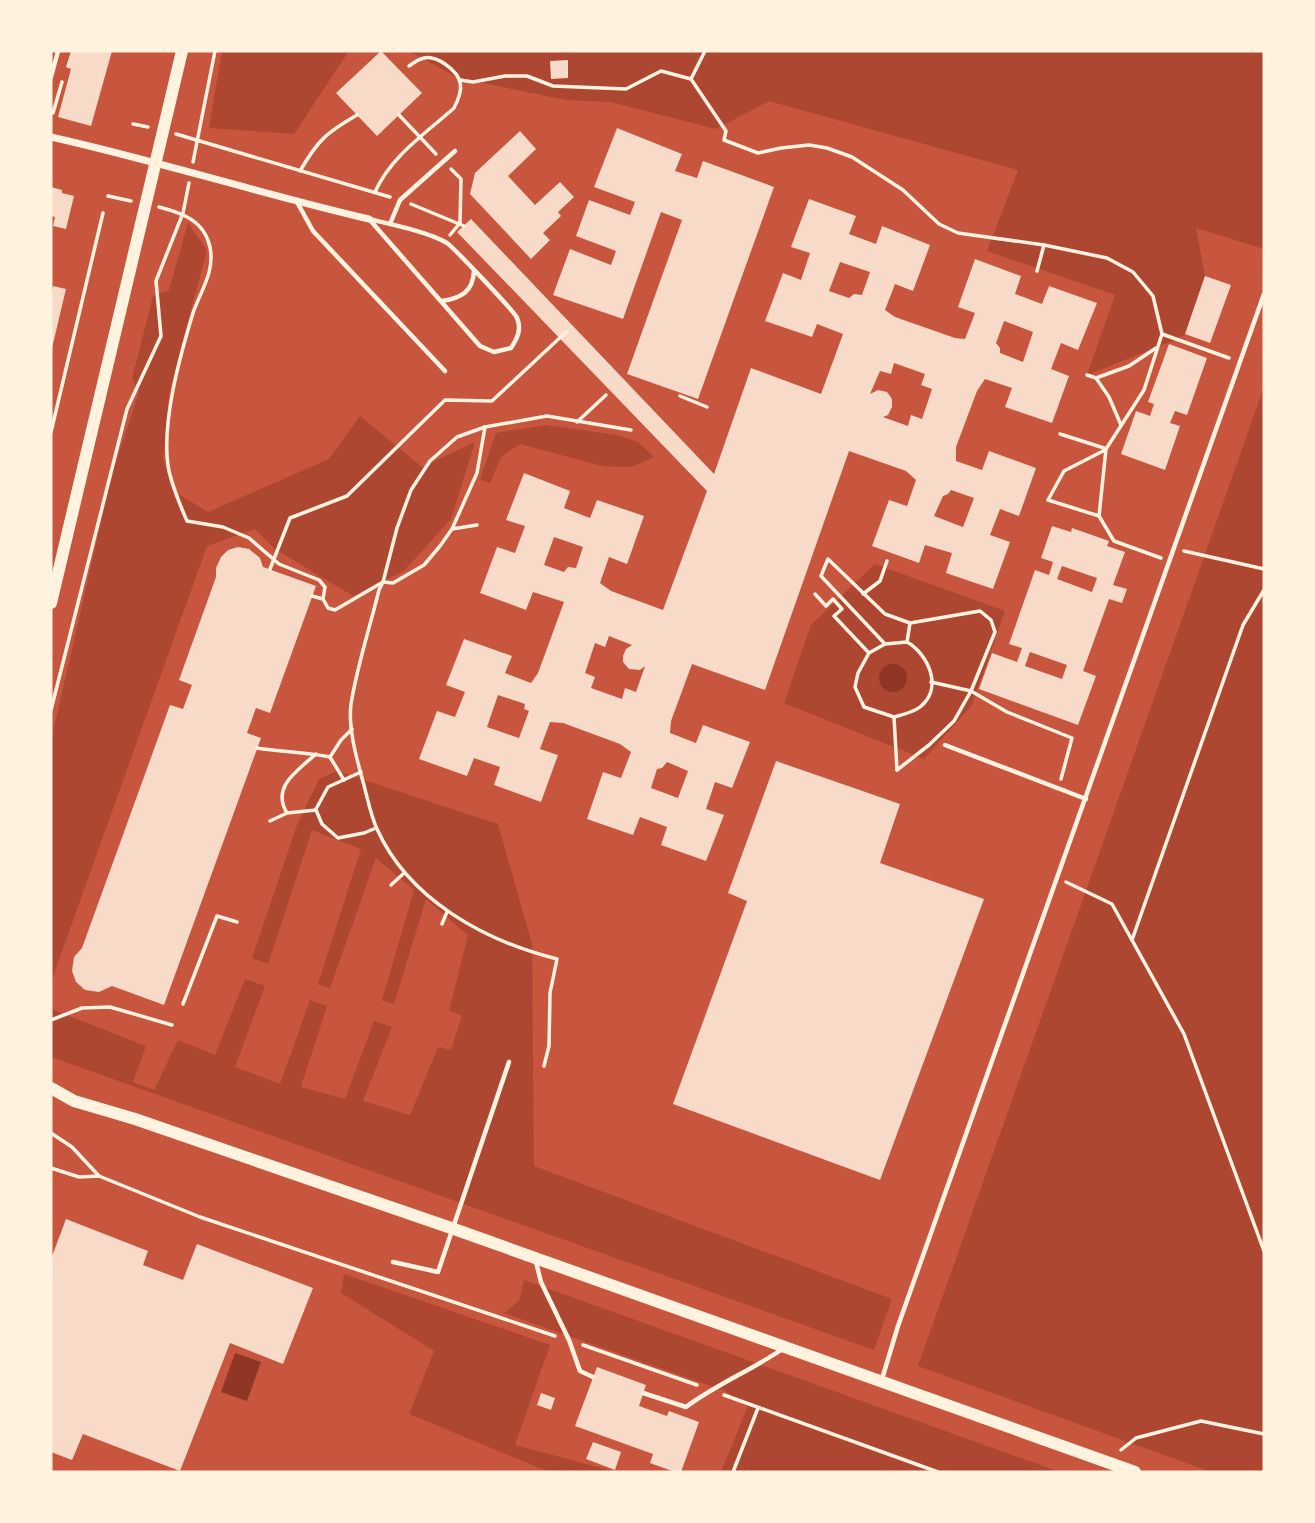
<svg xmlns="http://www.w3.org/2000/svg" width="1315" height="1523" font-family="'Sofia Sans Condensed',sans-serif">
  <rect width="100%" height="100%" fill="#c8553d"/>
  <g fill="#ae4732">
    <polygon points="222,51 349,51 294,134 209,128"/>
    <polygon points="409,51 1264,51 1264,249 1196,228 1205,276 1185,334 1175,340 1087,375 1115,295 987,251 1018,170 769,101 716,129 611,102 566,100 458,78"/>
    <polygon points="188,223 207,250 169,393 163,459 173,491 208,512 329,459 360,416 422,467 475,442 451,519 404,571 353,596 275,549 255,529 207,546 51,982 51,741 112,474 139,392 132,379 153,296 169,290"/>
    <polygon points="1264,387 1264,1472 1211,1472 918,1366"/>
    <polygon points="547,425 617,435 638,442 654,457 632,467 602,466 520,444 501,457 490,483 480,479 496,433"/>
    <polygon points="875,564 1005,611 972,705 924,759 784,703 811,625"/>
    <polygon points="337,771 498,824 532,944 534,1166 892,1299 874,1350 51,1057 51,1009 146,1046 133,1082 154,1090 178,1040 215,1055 245,979 265,986 235,1067 280,1084 310,1000 327,1006 301,1087 345,1099 374,1021 392,1027 363,1101 410,1115 438,1047 451,1050 462,1015 449,1011 468,935 426,899 394,1004 382,1000 414,890 376,858 330,988 318,984 361,849 312,830 268,964 252,958 297,825 319,779"/>
    <polygon points="344,1274 550,1345 515,1445 616,1472 549,1472 409,1414 434,1351 341,1293"/>
    <polygon points="524,1280 1060,1472 721,1472 748,1406 725,1391 504,1313 519,1301"/>
  </g>
  <g fill="#8f3625">
    <circle cx="893" cy="678" r="14"/>
    <polygon points="235,1353 261,1362 247,1401 221,1392"/>
  </g>
  <g fill="#f7dbc8" fill-rule="evenodd">
    <polygon points="71,51 112,51 91,126 58,117 71,69 66,67"/>
    <polygon points="381,51 422,93 377,136 336,93"/>
    <polygon points="568,60 568,78 551,79 550,61"/>
    <polygon points="617,128 682,154 675,171 697,178 703,161 774,187 698,399 627,374 682,220 661,212 623,319 553,295 570,249 611,265 616,251 576,236 589,200 630,215 635,202 594,187"/>
    <polygon points="520,131 536,149 508,176 535,205 560,182 574,197 558,212 561,216 543,233 550,240 531,259 470,194 475,173"/>
    <polygon points="51,187 62,190 62,193 74,196 66,229 53,226 55,217 51,216"/>
    <path d="M809,199l47,17 -7,18 27,10 6,-18 48,19 -17,46 -18,-7 -10,26 10,7 60,21 10,1 10,-26 -17,-6 17,-48 46,17 -6,18 27,10 7,-18 48,17 -19,47 -17,-7 -10,26 18,7 -17,47 -47,-16 7,-19 -27,-9 -8,12 -21,56v14l26,9 7,-19 47,17 -17,48 -19,-7 -10,26 20,7 -17,47 -47,-16 6,-20 -27,-8 -6,18 -47,-17 17,-46 18,6 9,-26 -10,-9 -57,-20 -84,239 -73,-26 -21,57 -1,12 26,10 7,-18 47,17 -18,46 -17,-6 -9,27 18,6 -18,46 -45,-16 6,-18 -27,-10 -7,18 -46,-16 16,-47 18,6 10,-26 -11,-8 -57,-21 -13,-1 -10,27 18,6 -17,47 -47,-17 6,-18 -26,-9 -7,18 -48,-17 18,-48 18,6 10,-25 -19,-7 18,-46 48,17 -7,17 26,10 7,-10 26,-71 -31,-10 -7,18 -46,-17 17,-46 18,6 10,-27 -19,-6 18,-47 46,18 -6,17 26,10 7,-18 47,16 -17,48 -18,-7 -9,26 11,8 52,19 44,-119 -250,-259 14,-13 243,255 37,-106 70,26 22,-60 -26,-10 -5,13 -47,-16 18,-48 18,7 9,-27 -19,-6zM840,262l30,10 -8,23 -8,-1 -5,4 -20,-7zM1004,321l29,11 -10,30 -23,-9v-5l-4,-5zM894,363l31,11 -4,11 11,4 -10,30 -11,-4 -3,11 -25,-9 5,-2 4,-8v-8l-5,-7 -9,-2 -8,4 10,-23 11,3zM951,490l23,8 -11,29 -29,-11 9,-20 5,-2zM554,537l29,10 -7,21 -8,-1 -4,5 -20,-7zM609,636l23,9 -6,4 -3,7v6l6,7 11,1 5,-4 -9,26 -11,-4 -3,11 -31,-11 4,-11 -10,-4 10,-30 10,4zM498,695l27,9 -1,5 5,2 -10,27 -32,-11zM667,762l21,9 -10,27 -27,-10 6,-19 5,-1z"/>
    <polygon points="1205,276 1231,285 1210,343 1185,334"/>
    <polygon points="53,286 66,289 52,348 51,296"/>
    <polygon points="1169,344 1207,358 1187,415 1175,411 1170,423 1180,426 1165,470 1121,454 1136,411 1150,416 1154,404 1148,402"/>
    <path d="M1052,526l19,6 1,-4 37,13 -2,5 18,6 -12,33 14,4 -5,14 -13,-4 -26,72 13,5 -18,49 -99,-36 13,-36 25,9 5,-14 -13,-4 26,-74 14,5 4,-13 -12,-4zM1062,566l35,12 -5,14 -35,-13zM1030,652l37,13 -5,14 -37,-13z"/>
    <polygon points="238,547 249,549 260,558 263,567 316,586 270,713 256,708 247,733 261,738 164,1005 112,986 99,992 85,990 76,982 72,971 74,957 82,948 170,705 183,709 192,685 179,680 216,577 216,568 221,557 228,550"/>
    <polygon points="776,761 900,804 880,863 984,899 880,1180 673,1104 747,901 728,893"/>
    <polygon points="66,1219 148,1251 143,1265 183,1280 197,1244 313,1288 283,1364 230,1343 180,1471 83,1434 72,1460 51,1452 51,1259"/>
    <polygon points="597,1367 646,1385 639,1406 667,1416 669,1411 699,1422 681,1472 675,1472 650,1463 653,1454 575,1426"/>
    <polygon points="541,1393 555,1398 551,1410 537,1405"/>
    <polygon points="593,1442 621,1452 615,1470 586,1459"/>
  </g>
  <g fill="none" stroke-linecap="round" stroke-linejoin="round">
    <g stroke="#fff3e0" stroke-width="3.5">
      <polyline points="691,79 705,51"/>
      <polyline points="460,80 473,82 505,76 527,76 553,86 626,89 661,71 691,79 726,131 724,140 758,153 781,148 809,145 827,148 852,157 903,190 939,224 958,233 1044,245 1107,258 1133,272 1153,296 1162,334 1144,390 1106,449 1099,516"/>
      <polyline points="53,113 62,82"/>
      <polyline points="399,115 436,154"/>
      <polyline points="133,124 148,127"/>
      <polyline points="176,134 390,197"/>
      <polyline points="193,162 215,51"/>
      <path d="M300,171c18,-31 26,-38 57,-56"/>
      <path d="M375,192c16,-36 50,-58 79,-84 10,-19 10,-31 -9,-44 -6,-4 -13,-8 -21,-6 -5,1 -11,5 -15,8"/>
      <polyline points="108,196 131,201"/>
      <polyline points="411,204 464,226"/>
      <path d="M159,207c23,6 45,13 51,40 5,25 -9,43 -17,66 -13,43 -33,113 -24,158 4,17 11,34 18,50l36,6 26,11 30,26 40,16 6,7 -2,12"/>
      <polyline points="450,235 460,223 461,179 451,169"/>
      <polyline points="1037,271 1044,245"/>
      <polyline points="1162,334 1229,358"/>
      <polyline points="1087,375 1096,378"/>
      <polyline points="680,396 707,407"/>
      <polyline points="577,422 606,395"/>
      <polyline points="1121,425 1109,397 1096,378 1129,366 1156,348"/>
      <polyline points="51,432 103,213"/>
      <polyline points="1060,434 1104,448"/>
      <polyline points="1105,450 1064,471 1048,500 1099,516 1114,541 1161,558"/>
      <polyline points="452,529 477,525"/>
      <polyline points="1184,551 1264,569"/>
      <polyline points="270,569 290,518 347,496 445,400 492,401 566,332"/>
      <polyline points="815,594 826,606 833,599 842,609 834,616 869,653"/>
      <polyline points="863,594 880,581 887,561"/>
      <polyline points="312,596 323,599 328,608 335,610 383,582 393,583 424,565 440,546 452,529 477,473 485,427"/>
      <path d="M907,642c21,12 37,46 13,65 -6,5 -18,8 -26,10l-30,-10 -9,-20 3,-14 11,-20 16,-9z"/>
      <polyline points="907,642 910,623"/>
      <polyline points="885,644 821,576 828,559 885,614 910,623 980,611 991,620 995,632 971,691 1007,712 1072,738 1061,779"/>
      <polyline points="51,710 127,409 161,336 156,281 183,213 189,183"/>
      <polyline points="894,717 897,770"/>
      <path d="M257,748c25,4 48,4 73,9"/>
      <polyline points="897,770 929,745 954,721 971,691 931,682"/>
      <polyline points="344,780 330,757 341,740 352,729"/>
      <polyline points="316,809 328,787 361,772"/>
      <polyline points="287,813 316,810 322,824 338,838 364,833 376,828"/>
      <path d="M270,821l17,-8c-16,-26 10,-42 29,-59"/>
      <polyline points="1066,882 1112,904 1184,1034 1264,1251"/>
      <polyline points="391,885 403,874"/>
      <polyline points="442,924 447,912"/>
      <polyline points="1132,940 1243,625 1264,590"/>
      <polyline points="183,1004 217,916 237,922"/>
      <polyline points="51,1020 82,1008 110,1007 172,1025"/>
      <path d="M544,1066l5,-20 1,-53 7,-34c-72,-18 -148,-59 -180,-130 -7,-15 -10,-34 -15,-51 -6,-22 -14,-51 -11,-74 6,-38 19,-77 28,-114l4,-8 14,-54 14,-38 19,-29 27,-24 28,-10 62,-11 84,14"/>
      <polyline points="51,1133 72,1147 99,1176"/>
      <polyline points="51,1168 79,1177 99,1176 200,1217 555,1336"/>
      <polyline points="583,1345 697,1385"/>
      <polyline points="724,1395 938,1472"/>
      <polyline points="1121,1450 1136,1438 1201,1421 1264,1434"/>
      <polyline points="733,1472 758,1408"/>
    </g>
    <g stroke="#fff3e0" stroke-width="4.5">
      <polyline points="51,77 58,51"/>
      <polyline points="297,202 313,231 445,371"/>
      <path d="M369,219c21,5 60,13 78,24 6,4 69,70 70,75 5,11 0,21 -6,30l-17,4 -14,-6z"/>
      <polyline points="390,224 400,200 455,151"/>
      <path d="M442,301c19,-3 31,-9 32,-30"/>
      <polyline points="945,745 1086,799"/>
      <polyline points="393,1262 438,1272 509,1062"/>
      <polyline points="536,1262 541,1282 569,1340 580,1371 593,1377"/>
      <polyline points="882,1379 898,1326 1264,294"/>
      <path d="M643,1393l43,14c31,-23 66,-37 98,-59"/>
    </g>
    <path stroke="#fff3e0" stroke-width="7" d="M51,137c107,24 211,57 318,82"/>
    <g stroke="#fff3e0" stroke-width="12">
      <polyline points="51,603 182,51"/>
      <polyline points="51,1088 74,1101 135,1119 454,1229 1135,1472"/>
    </g>
  </g>
  <rect width="1315" height="1523" fill="none" stroke="#fff3e0" stroke-width="105"/>
</svg>
